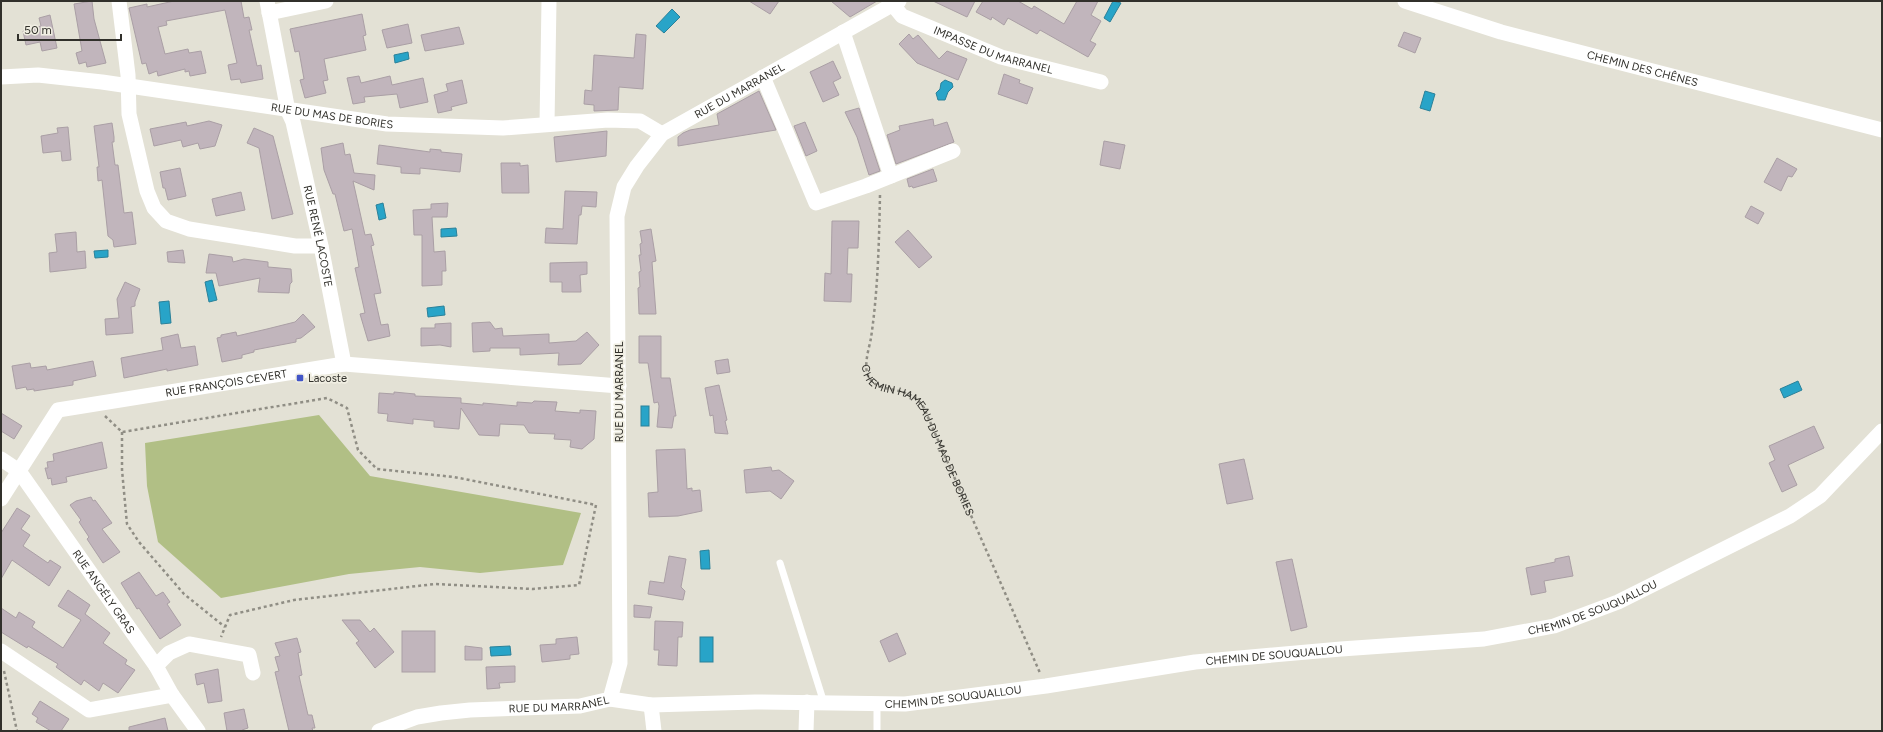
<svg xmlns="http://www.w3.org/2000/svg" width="1883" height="732" font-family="Figtree,sans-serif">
  <rect width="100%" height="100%" fill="#e3e1d5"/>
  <polygon fill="#b1bf85" points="319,415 370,476 581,513 563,565 480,573 420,567 349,574 221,598 158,542 147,486 145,443"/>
  <g fill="#28a4c8" stroke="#2b8199">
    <polygon points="1113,1 1121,3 1110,22 1104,18"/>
    <polygon points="672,9 680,17 664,33 656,26"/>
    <polygon points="408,52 409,59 395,63 394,55"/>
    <polygon points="945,80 952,83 953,87 948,92 945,100 938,100 936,93 940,89 941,83"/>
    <polygon points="1425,91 1435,94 1430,111 1420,108"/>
    <polygon points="383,203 386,218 379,220 376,205"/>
    <polygon points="456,228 457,236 441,237 441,229"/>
    <polygon points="108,250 108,257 95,258 94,251"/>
    <polygon points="212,280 217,300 209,302 205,282"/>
    <polygon points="169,301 171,323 161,324 159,302"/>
    <polygon points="444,306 445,315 428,317 427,308"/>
    <polygon points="1798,381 1802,390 1784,398 1780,389"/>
    <rect x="641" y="406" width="8" height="20"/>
    <polygon points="709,550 710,569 701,569 700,551"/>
    <rect x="700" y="637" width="13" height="25"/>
    <polygon points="510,646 511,655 491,656 490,647"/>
  </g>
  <g fill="#c1b5bc" stroke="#aa9fa5">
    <polygon points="92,1 94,19 106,63 87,67 86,62 79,64 76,53 82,51 74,4"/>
    <polygon points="174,1 241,1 244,18 249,17 252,30 249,30 257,66 261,65 263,79 241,83 240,79 231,80 228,65 237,63 225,10 166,21 167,25 158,27 165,54 188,49 189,53 201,51 206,73 190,76 189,71 185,72 185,69 158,76 157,71 149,74 146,63 142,64 129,8 147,4 147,7"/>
    <polygon points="749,1 779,1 770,14"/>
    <polygon points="831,1 877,1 850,17"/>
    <polygon points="933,1 975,1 967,17"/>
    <polygon points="983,1 1018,1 1032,9 1034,6 1064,24 1077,1 1098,1 1091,15 1101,21 1090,41 1096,44 1088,57 1040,30 1037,34 1008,18 1004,25 992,17 991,20 976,12"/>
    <polygon points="362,14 366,35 363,36 366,50 324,59 328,80 323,81 326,93 305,98 300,80 304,79 299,51 295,52 290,29"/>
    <polygon points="50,15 57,48 42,51 40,42 26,45 23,31 41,26 39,18"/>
    <polygon points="408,24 412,43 387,48 382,30"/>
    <polygon points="459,27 464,44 425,51 421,35"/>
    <polygon points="1404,32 1421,38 1415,53 1398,46"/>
    <polygon points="636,34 646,35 643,89 619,87 618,110 594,111 594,105 584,104 585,90 592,91 594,55 634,58"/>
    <polygon points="909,34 913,39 918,35 939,59 947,51 967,59 958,80 917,63 899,44"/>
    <polygon points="833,61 841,78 833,82 839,95 823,102 810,72"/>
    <polygon points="1004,74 1020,80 1019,83 1033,88 1027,104 998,94"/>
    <polygon points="359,76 361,83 390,76 392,85 423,78 428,102 400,108 397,94 364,97 365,102 353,104 347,78"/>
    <polygon points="462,80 467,103 451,107 452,110 438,113 434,95 448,91 446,84"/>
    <polygon points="759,91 776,130 678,146 678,137 683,133 690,130 719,125 717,114"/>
    <polygon points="859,108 880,171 869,175 857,137 845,112"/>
    <polygon points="933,119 934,126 947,122 954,142 896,164 887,135 900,130 899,126"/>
    <polygon points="209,121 222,125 215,146 200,149 198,143 183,147 181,140 154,146 150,129 186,122 187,126"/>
    <polygon points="805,122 817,151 806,156 794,126"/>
    <polygon points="112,123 114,137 114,142 112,142 115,165 118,165 124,213 132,212 136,244 114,247 113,240 108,236 102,180 98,181 97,167 99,167 94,126"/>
    <polygon points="68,127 71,160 62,161 61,151 43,153 41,136 58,133 57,128"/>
    <polygon points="254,128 273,136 293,214 272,219 259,148 247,143"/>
    <polygon points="607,131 606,156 556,162 554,137"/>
    <polygon points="1104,141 1125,145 1120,169 1100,165"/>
    <polygon points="343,143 345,155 350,154 354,173 375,175 374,190 353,181 365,235 371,234 374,245 371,246 381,293 374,294 381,325 388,324 390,336 368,341 360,314 365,313 355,268 359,267 352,229 344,231 335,194 333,194 324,170 321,148"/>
    <polygon points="379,145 430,152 430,149 441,150 441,152 462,154 460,172 420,168 420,174 401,173 401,167 377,164"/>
    <polygon points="1777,158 1797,169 1792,177 1788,176 1781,191 1764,182"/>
    <polygon points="501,163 520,163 520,166 528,165 529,193 502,193"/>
    <polygon points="180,168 186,196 168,200 165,188 163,188 160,172"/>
    <polygon points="933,169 937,181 913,188 912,186 909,187 907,179"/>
    <polygon points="565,191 597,192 596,207 582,206 581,215 579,215 577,244 545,243 546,228 563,229"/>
    <polygon points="241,192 245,210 216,216 212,199"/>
    <polygon points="448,203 447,217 432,217 434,252 445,251 446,271 442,271 442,285 422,286 422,235 414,235 413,210 431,209 431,204"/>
    <polygon points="1751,206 1764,213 1758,224 1745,217"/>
    <polygon points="832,221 859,221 858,248 848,248 847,274 852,274 851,302 824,301 825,273 831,274"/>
    <polygon points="651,229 656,261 652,262 656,314 639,314 638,288 640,287 639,272 641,271 639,255 641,255 640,244 642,243 640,231"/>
    <polygon points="908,230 932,257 919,268 895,242"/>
    <polygon points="76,232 77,252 85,251 86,268 50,272 49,253 57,252 55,234"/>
    <polygon points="183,250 185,263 168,262 167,252"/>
    <polygon points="209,254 232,257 233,262 244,259 268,262 268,267 291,269 292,282 290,284 289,293 258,292 260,278 219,286 216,273 206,273"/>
    <polygon points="587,262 587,274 580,275 581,292 562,292 562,282 550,282 550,263"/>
    <polygon points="125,282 140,289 135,302 135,306 131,307 133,333 106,335 105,319 119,318 117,299"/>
    <polygon points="303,314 315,327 301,338 296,339 296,342 254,350 254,352 242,355 242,358 222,362 217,338 221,337 221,335 236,332 237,336 267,329 295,322"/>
    <polygon points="490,322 495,329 502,328 503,336 549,334 549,343 576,341 587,332 599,345 581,364 558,365 559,353 520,355 520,348 490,348 490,351 473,352 472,323"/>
    <polygon points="451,323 451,347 440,345 421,346 421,328 435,328 435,324"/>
    <polygon points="178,334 181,348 195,346 198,365 167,371 167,369 124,378 121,358 163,350 161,338"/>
    <polygon points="639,336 661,336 661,378 670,378 676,416 674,416 672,428 657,427 659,406 658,402 654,403 648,363 639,363"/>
    <polygon points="728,359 730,372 717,374 715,361"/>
    <polygon points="93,361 96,376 73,381 73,385 34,391 34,389 27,390 26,387 16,389 12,366 30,363 31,368 46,366 47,370"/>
    <polygon points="719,385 727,420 725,421 728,434 715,433 713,415 710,416 705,388"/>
    <polygon points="394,392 415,394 415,396 461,398 461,403 483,405 483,403 517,406 517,402 532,403 534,401 557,402 555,411 580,413 580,410 596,411 594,439 582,449 570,447 571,440 554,439 555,434 529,433 524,425 500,424 499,436 479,435 461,408 459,429 434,427 434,421 413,419 413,424 387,421 388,414 378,413 379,393 394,394"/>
    <polygon points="1,413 22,426 14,439 1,431"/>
    <polygon points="1814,426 1824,448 1788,465 1797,485 1782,492 1769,463 1775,460 1769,446"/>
    <polygon points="102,442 107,468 66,477 67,482 52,485 51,478 48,479 45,468 48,468 47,462 54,461 53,454"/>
    <polygon points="685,449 687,489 692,488 692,491 700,490 702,511 678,516 649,517 648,493 658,492 656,450"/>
    <polygon points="1244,459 1253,499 1227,504 1219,464"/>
    <polygon points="771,467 772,471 779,470 794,481 781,499 770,491 746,493 744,470"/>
    <polygon points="91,497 93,501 95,500 112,523 102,529 120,552 103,563 87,539 89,537 79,522 81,520 70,505 76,501"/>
    <polygon points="17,508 30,516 21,529 30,535 23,546 48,563 50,560 61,567 49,586 12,560 1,579 1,533"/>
    <polygon points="669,556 686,559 681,587 685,591 683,600 648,594 650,581 664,583"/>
    <polygon points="1569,556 1573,576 1544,581 1546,592 1531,595 1526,568 1555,562 1555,559"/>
    <polygon points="1292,559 1307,627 1291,631 1276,562"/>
    <polygon points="139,572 156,596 163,592 170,602 167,604 181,625 160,639 139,608 137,609 121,583"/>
    <polygon points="68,590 90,605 85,614 110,633 103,643 127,660 125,664 135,670 118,693 103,683 99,691 84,680 81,685 56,667 58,664 28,646 27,648 1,632 1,608 16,618 19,612 35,622 32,627 63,648 81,620 58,606"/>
    <polygon points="634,605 652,607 650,618 634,617"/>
    <polygon points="342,620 360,620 370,632 374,628 394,652 375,668 356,643 359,641"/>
    <polygon points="655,621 683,622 682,637 678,637 677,666 658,665 659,650 654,650"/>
    <rect x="402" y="631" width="33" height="41"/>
    <polygon points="897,633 906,654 889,662 880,641"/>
    <polygon points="577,637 579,654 570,655 570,659 542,662 540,645 556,644 556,639"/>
    <polygon points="297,638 301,652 298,653 302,675 299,676 308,715 312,715 315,728 312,728 313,731 289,731 275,672 279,671 275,657 280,656 275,643"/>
    <polygon points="465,646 482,648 482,660 465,660"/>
    <polygon points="515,666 515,682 499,683 500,688 487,689 486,667"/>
    <polygon points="218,669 222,701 208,703 204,683 197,685 195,674"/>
    <polygon points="40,701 69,719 61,731 51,731 36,722 38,718 32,714"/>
    <polygon points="244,709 248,728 242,730 242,731 227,731 224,713"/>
    <polygon points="165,718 168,731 129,731 129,727"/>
  </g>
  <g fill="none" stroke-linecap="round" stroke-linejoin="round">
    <g stroke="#908e85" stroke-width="2.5" stroke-dasharray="3 3" stroke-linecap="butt">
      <path id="s1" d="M880,195c-1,47 -2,95 -9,143 -2,11 -9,31 -1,41 11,16 38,4 54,29l116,265"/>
      <polyline points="105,416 122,432 327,398 347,408 358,450 377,469 454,477 596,505 579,585 533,589 435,584 294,600 230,615 221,637"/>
      <polyline points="122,432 122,470 127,524 139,542 184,594 225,627"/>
      <polyline points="4,671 17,731"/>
    </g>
    <g stroke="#fff" stroke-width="7">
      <polyline points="780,563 824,703"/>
      <polyline points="877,731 877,703"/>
    </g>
    <g stroke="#fff" stroke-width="15">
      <polyline points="119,1 128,75 129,114 147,191 154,208 166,221 189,229 295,246 321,246"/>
      <path id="s2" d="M267,1l21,110 5,11 28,124 23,118"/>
      <path id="s3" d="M1405,1l96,31 381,98"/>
      <path id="s4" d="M893,5l9,11 99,41 100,25"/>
      <polyline points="269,13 326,1"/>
      <polyline points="843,32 891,176"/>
      <path id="s5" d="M1,77l37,-2 64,7 285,42 116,4 105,-8 32,1 22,13"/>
      <polyline points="763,77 816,203 866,186 953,151"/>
      <polyline points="547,124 549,1"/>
      <path id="s6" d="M1,459l18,12 137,195 16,29 26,36"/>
      <path id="s7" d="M1,499l57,-89 286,-46 275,22"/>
      <polyline points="1,651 89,710 172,695"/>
      <polyline points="156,666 169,653 189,644 249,655 253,673"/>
      <path id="s8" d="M610,699l41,6 104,-3 150,2 141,-18 149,-24 146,-13 143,-10 70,-13 64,-24 172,-86 30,-20 62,-65"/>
      <polyline points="651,705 654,731"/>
      <path id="s9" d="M379,731l38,-14 24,-4 29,-3 110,-4 30,-7 10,-36 -3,-447 7,-29 13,-21 25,-32 237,-133"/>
      <polyline points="806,731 807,702"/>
    </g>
  </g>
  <rect fill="#4255c8" stroke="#f0eee2" stroke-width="1.5" x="296" y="374" width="8" height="8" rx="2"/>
  <g text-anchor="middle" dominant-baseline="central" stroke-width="3.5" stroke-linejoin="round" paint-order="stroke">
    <g font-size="11" fill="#31302b" stroke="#f0eee2">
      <text stroke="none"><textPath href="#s4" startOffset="112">IMPASSE DU MARRANEL</textPath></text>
      <text stroke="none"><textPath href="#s3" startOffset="247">CHEMIN DES CHÊNES</textPath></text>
      <text stroke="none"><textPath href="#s9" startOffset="903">RUE DU MARRANEL</textPath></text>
      <text stroke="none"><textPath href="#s5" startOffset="334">RUE DU MAS DE BORIES</textPath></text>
      <text stroke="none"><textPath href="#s2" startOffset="241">RUE RENÉ LACOSTE</textPath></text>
      <text stroke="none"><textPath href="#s7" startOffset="276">RUE FRANÇOIS CEVERT</textPath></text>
      <text transform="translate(619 392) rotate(-90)">RUE DU MARRANEL</text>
      <text stroke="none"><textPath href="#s1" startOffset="268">CHEMIN HAMEAU DU MAS DE BORIES</textPath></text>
      <text stroke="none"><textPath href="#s6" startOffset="169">RUE ANGÉLY GRAS</textPath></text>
      <text stroke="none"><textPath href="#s8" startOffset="992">CHEMIN DE SOUQUALLOU</textPath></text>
      <text stroke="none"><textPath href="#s8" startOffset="668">CHEMIN DE SOUQUALLOU</textPath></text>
      <text stroke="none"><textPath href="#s8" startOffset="344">CHEMIN DE SOUQUALLOU</textPath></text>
      <text stroke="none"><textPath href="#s9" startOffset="183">RUE DU MARRANEL</textPath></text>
    </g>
    <g font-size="11" fill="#31302b" stroke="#f0eee2" text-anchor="start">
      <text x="308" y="378">Lacoste</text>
    </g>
  </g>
  <rect width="1883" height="732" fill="none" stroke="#31302b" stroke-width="4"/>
  <path d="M18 34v6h103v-6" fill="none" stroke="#31302b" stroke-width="2"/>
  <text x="24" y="34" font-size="12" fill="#31302b" stroke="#f0eee2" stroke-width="3" paint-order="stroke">50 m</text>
</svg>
